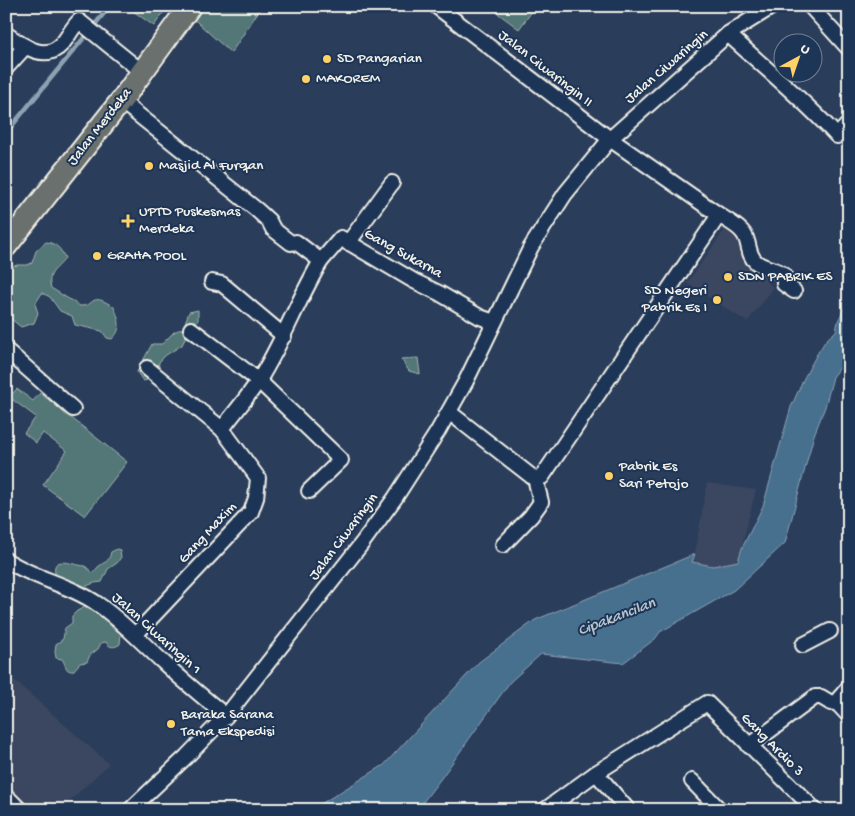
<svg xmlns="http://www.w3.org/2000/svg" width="855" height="816" font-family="'Gochi Hand',sans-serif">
  <rect width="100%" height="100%" fill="#2a3d5b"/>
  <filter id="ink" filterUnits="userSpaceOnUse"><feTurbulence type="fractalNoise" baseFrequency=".02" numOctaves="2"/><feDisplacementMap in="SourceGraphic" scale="10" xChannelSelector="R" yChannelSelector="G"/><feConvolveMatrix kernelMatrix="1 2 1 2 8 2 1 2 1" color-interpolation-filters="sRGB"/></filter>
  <g filter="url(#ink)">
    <g fill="#3a4760">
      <polygon points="726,228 746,242 740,250 748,255 773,289 747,322 687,283"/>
      <polygon points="707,483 756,490 738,561 713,566 691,562 695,553"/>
      <polygon points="6,673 109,764 60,810 27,810 6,789"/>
    </g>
    <g fill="#527677" stroke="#a3b4b0">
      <polygon points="126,6 168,6 154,26"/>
      <polygon points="190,6 262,6 231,53 186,12"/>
      <polygon points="500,6 536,6 519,29 496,12"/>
      <path d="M46,242c10,1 15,7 19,16 -6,11 -19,13 -14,30l29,18c17,0 9,-15 34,1 5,12 9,22 -2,32l-5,-1 -5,-7 -27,-6 -3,-9 -12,-5 -10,-14 -8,-4 -7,11 3,9 -4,10 -13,4 -10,-8 -5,1v-51l11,-4h10l5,-2 4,-12z"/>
      <polygon points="198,310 198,320 186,336 182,345 166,355 159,362 158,372 151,379 143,381 137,372 152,344 162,344 174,332 183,328 189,312"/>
      <polygon points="418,358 420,374 409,371 401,359"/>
      <polygon points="17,389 33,401 40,393 127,462 85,516 43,485 67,451 43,433 36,443 24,433 36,417 9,397"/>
      <path d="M117,549l3,1 1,7 -4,6 -9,6 -6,13 -8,1 -10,4 -11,-6 -16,-1c-10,-28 14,-15 28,-14l8,7c2,-2 3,-4 5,-6 8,-7 10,-3 13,-15z"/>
      <path d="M85,607l16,8 8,6 3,7 9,5 -1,11c-5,4 -11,4 -14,-2l-5,1 -3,6 -8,6 -3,7 -7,1 -7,8c-8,1 -7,-7 -11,-12l-6,-1 -1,-7 1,-7 7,-5 2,-11 7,-5v-7l5,-5z"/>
    </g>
    <polygon fill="#476f8f" stroke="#8ca3b3" points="849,298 849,356 833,377 825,407 814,435 785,543 734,590 660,632 655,639 623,663 541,654 510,682 442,777 420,806 415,810 311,810 384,765 479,662 535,620 695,554 692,562 713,566 738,561 742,548 763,506 791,407 804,378 817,354 826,340 836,331 838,321"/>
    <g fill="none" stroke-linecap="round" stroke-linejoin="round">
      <polyline stroke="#8ca3b3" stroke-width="4.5" points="6,133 110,6"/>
      <defs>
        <g id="street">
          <polyline points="436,6 610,139 719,215 542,477 535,478 531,476 449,412"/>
          <polyline points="810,6 849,49"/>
          <path d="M6,34c16,11 39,29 56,10 6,-7 10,-16 17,-23l63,51"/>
          <path d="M728,34c37,34 75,65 109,102l12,-13"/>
          <polyline points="6,68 25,47"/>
          <polyline points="121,101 257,210 269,221 273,229 291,243 296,242 321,261 341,238 414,281 439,293 480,317 494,322"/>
          <path d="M719,215c7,5 20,11 25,19 6,9 3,20 12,28 8,7 20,6 28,13v9l10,7"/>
          <polyline points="348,243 392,183"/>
          <polyline points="212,282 222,284 284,336"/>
          <polyline points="191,329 259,381 341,460 309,491"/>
          <polyline points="6,350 73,409"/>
          <polyline points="147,368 222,429"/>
          <polyline points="503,545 531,516 541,502 535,478"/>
          <path d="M6,560c29,19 65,25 93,45 23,16 42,37 63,56 20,19 42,37 64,55"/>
          <path d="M135,635l116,-123 5,-14 2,-20 -36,-49c12,-16 26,-32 37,-49 24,-38 39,-81 62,-119"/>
          <polyline points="803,645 830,631"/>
          <polyline points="836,702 849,687"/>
          <polyline points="749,746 815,697 821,697 831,703 836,702 849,716"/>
          <polyline points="596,773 628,810"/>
          <polyline points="692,781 720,810"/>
          <polyline points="130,810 187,756 226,716 363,542 395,498 438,431 466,381 531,247 565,194 610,139 728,34 773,6"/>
          <polyline points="545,810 596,773 707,703 815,810"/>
        </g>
        <polyline id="secondary" points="6,800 16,810"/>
        <polyline id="primary" points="6,246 121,101 190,6"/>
      </defs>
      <use href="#street" stroke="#f4f1e8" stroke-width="18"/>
      <use href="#secondary" stroke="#f4f1e8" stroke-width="24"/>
      <use href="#primary" stroke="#f4f1e8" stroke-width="25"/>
      <use href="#street" stroke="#1d3557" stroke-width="14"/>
      <use href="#secondary" stroke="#1d3557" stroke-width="20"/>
      <use href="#primary" stroke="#6a706d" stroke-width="21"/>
    </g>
  </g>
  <g fill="#ffd166" stroke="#1d3557" stroke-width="2">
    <circle cx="327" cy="59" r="5"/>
    <circle cx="306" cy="79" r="5"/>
    <circle cx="149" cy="166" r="5"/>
    <path d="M125.5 213.5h5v5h5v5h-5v5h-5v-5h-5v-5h5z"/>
    <circle cx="97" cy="256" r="5"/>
    <circle cx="728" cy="277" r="5"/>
    <circle cx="717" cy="300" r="5"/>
    <circle cx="609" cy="476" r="5"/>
    <circle cx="171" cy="724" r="5"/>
  </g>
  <g text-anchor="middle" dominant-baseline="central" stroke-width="4" stroke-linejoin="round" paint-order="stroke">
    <g font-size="15" fill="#f4f1e8" stroke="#1d3557" text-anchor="start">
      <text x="337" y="59">SD Pangarian</text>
      <text x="316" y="79">MAKOREM</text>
      <text x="159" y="166">Masjid Al Furqan</text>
      <text x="139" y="212">UPTD Puskesmas<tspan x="139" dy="17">Merdeka</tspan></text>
      <text x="107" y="256">GRAHA POOL</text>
      <text x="738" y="277">SDN PABRIK ES</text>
      <text x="707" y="291" text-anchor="end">SD Negeri<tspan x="707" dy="17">Pabrik Es I</tspan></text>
      <text x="619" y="467">Pabrik Es<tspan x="619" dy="17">Sari Petojo</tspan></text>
      <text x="181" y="715">Baraka Sarana<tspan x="181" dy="17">Tama Ekspedisi</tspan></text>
    </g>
    <g font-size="15" fill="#f4f1e8" stroke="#1d3557">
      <text transform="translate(667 67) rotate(-41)">Jalan Ciwaringin</text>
      <text transform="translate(545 69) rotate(38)">Jalan Ciwaringin II</text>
      <text transform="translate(100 127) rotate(-52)">Jalan Merdeka</text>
      <text transform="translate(403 254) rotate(29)">Gang Sukarna</text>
      <text transform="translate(208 533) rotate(-47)">Gang Maxim</text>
      <text transform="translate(344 537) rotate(-53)">Jalan Ciwaringin</text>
      <text transform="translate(156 634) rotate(42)">Jalan Ciwaringin 1</text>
      <text transform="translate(772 745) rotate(45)">Gang Ardio 3</text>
    </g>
    <g font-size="16" font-style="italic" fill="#b7c4c9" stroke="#1d3557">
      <text transform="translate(617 618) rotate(-21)">Cipakancilan</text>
    </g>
  </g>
  <rect width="855" height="816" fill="none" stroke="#1d3557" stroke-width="25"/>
  <rect x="12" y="12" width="830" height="791" fill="none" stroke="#f4f1e8" stroke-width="2" filter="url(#ink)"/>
  <g transform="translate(798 58) rotate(40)"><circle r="24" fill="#1d3557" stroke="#738091"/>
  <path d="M0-4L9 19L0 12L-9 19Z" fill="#ffd166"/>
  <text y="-8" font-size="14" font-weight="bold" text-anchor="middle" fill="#f4f1e8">U</text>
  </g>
</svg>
